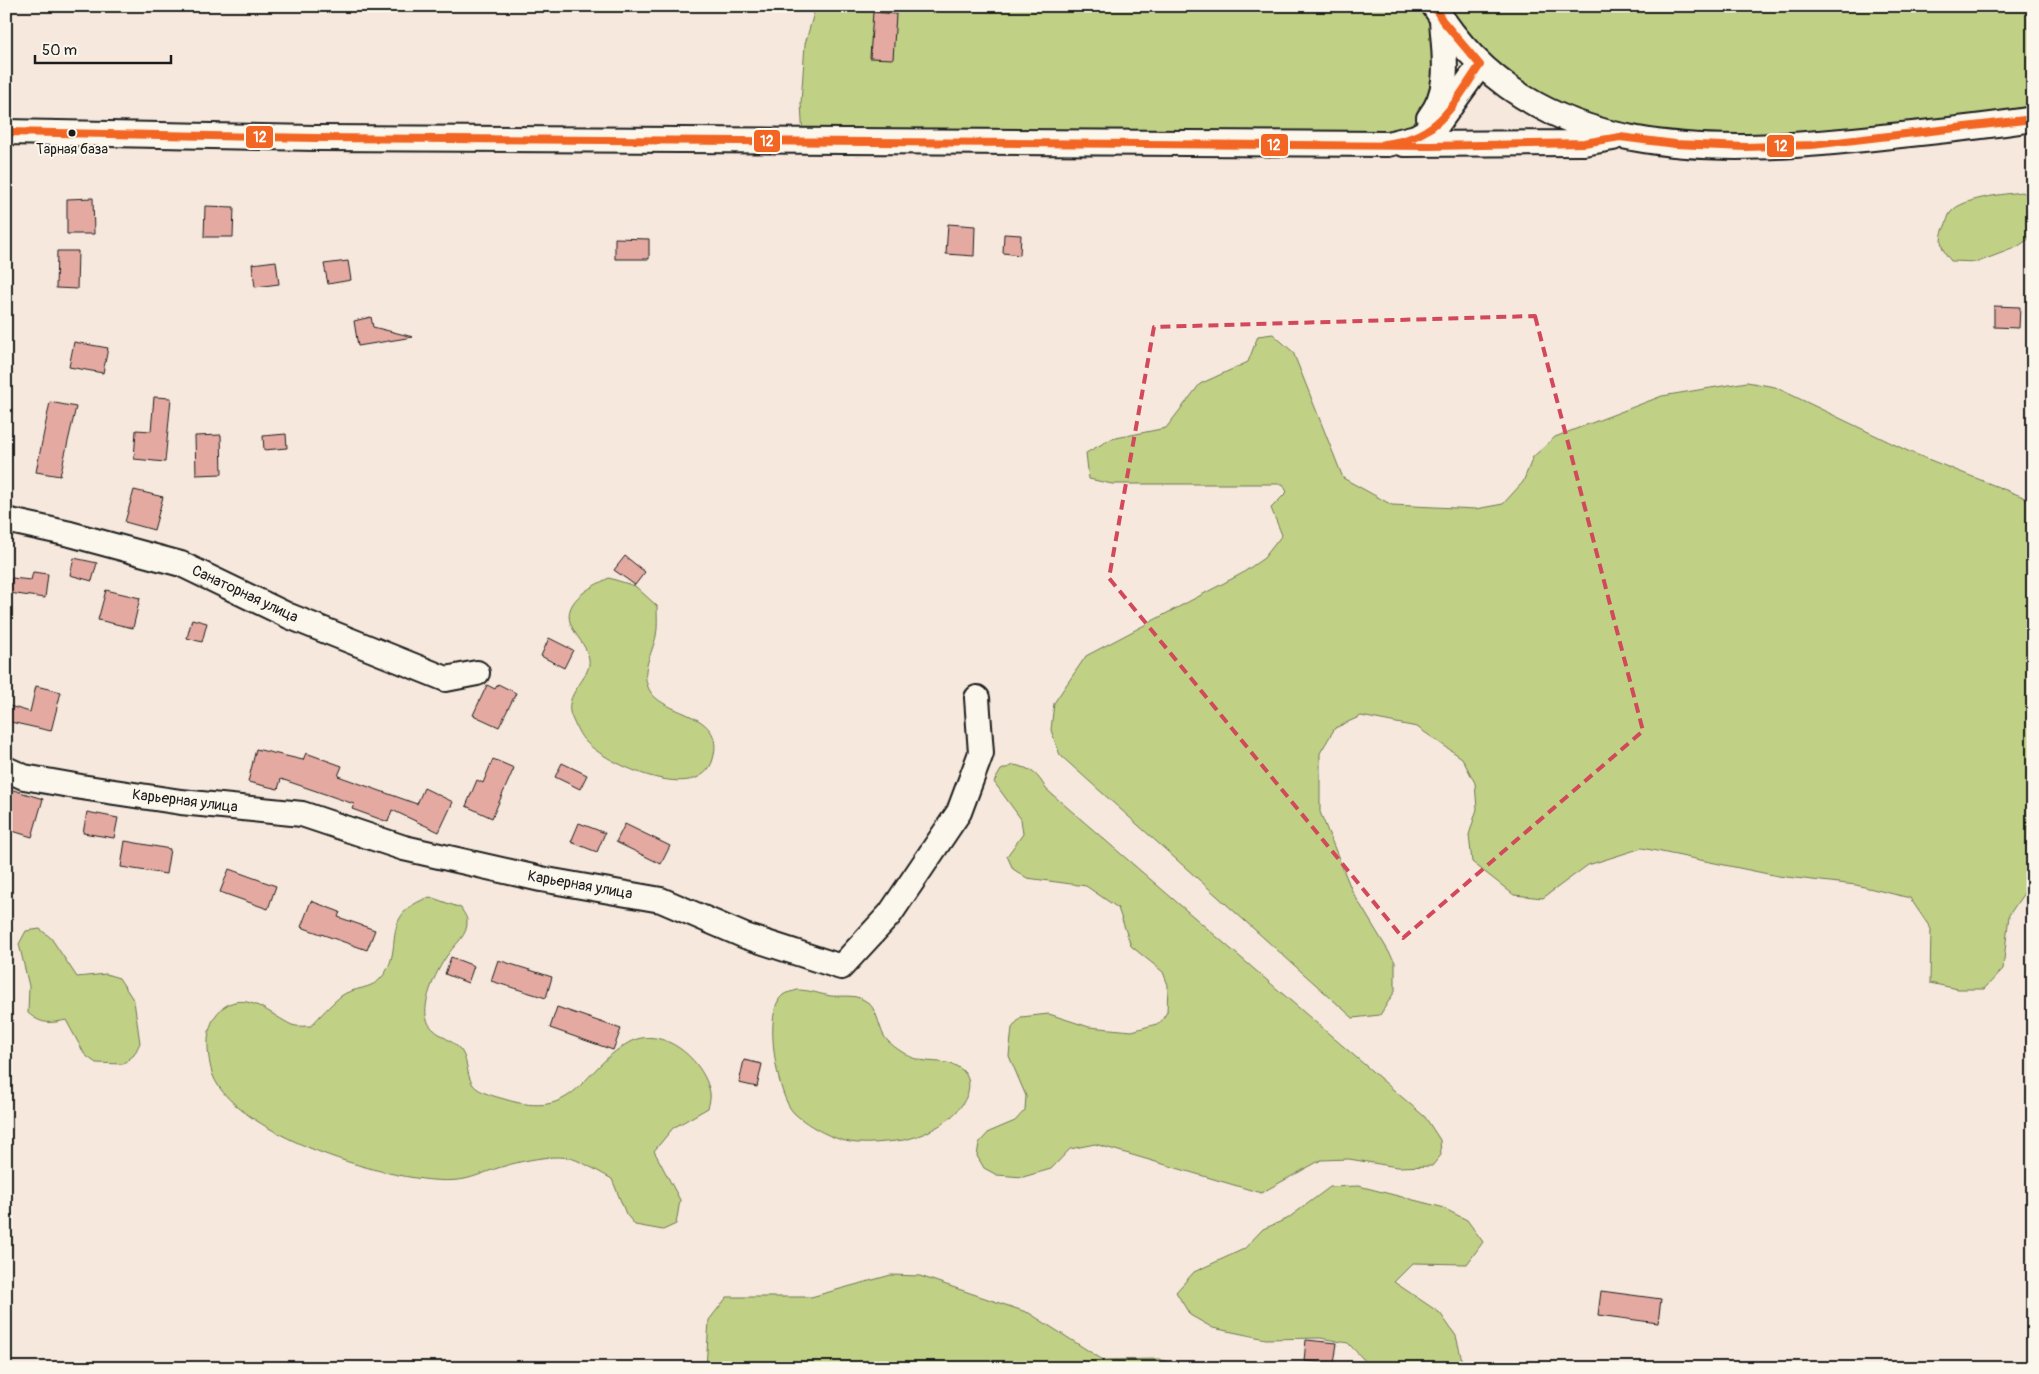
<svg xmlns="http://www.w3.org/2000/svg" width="2039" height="1374" font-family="Pangolin,sans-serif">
  <rect width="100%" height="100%" fill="#f6e8dd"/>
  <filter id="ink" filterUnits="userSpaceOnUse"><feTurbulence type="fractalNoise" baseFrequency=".02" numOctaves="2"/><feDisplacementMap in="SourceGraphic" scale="10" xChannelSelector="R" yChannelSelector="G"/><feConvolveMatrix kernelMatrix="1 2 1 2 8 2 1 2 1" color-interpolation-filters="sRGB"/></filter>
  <g filter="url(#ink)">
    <g fill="#c0d186" stroke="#6e7651">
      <polygon points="816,6 2033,6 2033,116 1796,145 1587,128 1458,40 1430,117 1388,144 803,140 801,103 805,44"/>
      <path d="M2022,192l11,4v40l-16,11 -39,15 -27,-1c-10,-12 -13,-21 -6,-35 2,-4 3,-11 6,-14 11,-14 54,-18 71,-20z"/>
      <polygon points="1273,334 1293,352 1343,478 1392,505 1476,509 1503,504 1523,482 1533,457 1555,437 1662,396 1747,382 1775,387 1910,452 2021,496 2033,503 2033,890 2024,893 2009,915 2003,969 1984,989 1958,989 1930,983 1931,929 1910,898 1856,885 1778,876 1642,848 1588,865 1543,898 1514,895 1472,862 1469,835 1477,809 1475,783 1462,758 1417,727 1361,716 1335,728 1320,753 1320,812 1352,891 1395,962 1395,991 1380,1015 1353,1018 1060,755 1051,730 1054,703 1086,656 1241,574 1264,558 1282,535 1271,508 1287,492 1283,484 1112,484 1089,479 1086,453 1111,439 1166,428 1200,384 1248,362 1258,336"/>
      <path d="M609,578l26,8 22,20c0,10 1,21 -1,30 -4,18 -15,34 -8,51 12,31 79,22 65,72 -13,48 -107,5 -128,-18 -5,-5 -10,-16 -13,-23 -11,-24 20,-39 17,-59 -2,-12 -10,-19 -16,-30 -15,-26 17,-42 36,-51z"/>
      <path d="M1014,765c17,3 24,9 32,24l379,328 15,23 1,15 -9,11 -35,1 -48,-8 -28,1 -60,33 -166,-49 -25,5 -19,20 -28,8 -26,-2 -13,-7 -7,-12 2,-13 10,-11 26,-11 10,-11 1,-14 -17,-40 3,-28 9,-11 28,-3 40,13 43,4 28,-8 7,-11 1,-27 -5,-13 -32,-26 -13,-38 -32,-22 -59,-8 -14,-9 -6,-13 16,-22 -2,-15 -27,-37 7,-12z"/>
      <path d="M430,897l31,11c2,4 6,9 6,13 1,14 -11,22 -18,32 -11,14 -28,49 -22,67 4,13 22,18 31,27 11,10 7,26 15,38 7,8 21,11 31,14 74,23 75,-28 124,-56 34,-20 77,18 82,50 1,5 -1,11 -2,15l-35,20 -19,23 26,49 -4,24 -13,6 -28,-5 -9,-11 -14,-35c-11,-6 -24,-14 -36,-19 -20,-8 -59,2 -78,8 -13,4 -27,11 -40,12 -59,7 -233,-47 -247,-111 -5,-22 -6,-48 13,-62 23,-17 48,9 68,18 5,2 13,1 19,1 9,-10 19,-21 30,-30 12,-9 31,-6 41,-19 24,-29 -5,-62 48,-80z"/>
      <path d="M40,929l11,9 26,39 29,-3 13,4 15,23 6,42 -6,12 -11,9 -27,-1 -11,-8 -19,-35c-17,4 -25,4 -38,-7l1,-27 -10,-42 7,-13z"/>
      <path d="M797,990c13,0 22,4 34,6 11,1 23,-2 33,4 13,6 14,25 20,36 4,7 16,15 23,19 17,11 39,2 54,14 17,14 3,37 -10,48 -13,12 -38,23 -55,24 -12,1 -26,3 -38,2 -21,-1 -49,-16 -64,-30 -17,-16 -32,-103 -11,-118 3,-3 10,-3 14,-5z"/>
      <polygon points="1359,1186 1441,1207 1467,1220 1483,1242 1467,1264 1413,1263 1394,1282 1440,1313 1456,1336 1464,1368 1361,1368 1366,1362 1348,1343 1320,1338 1266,1339 1213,1328 1190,1315 1176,1292 1194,1272 1244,1249 1263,1229 1287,1219 1330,1187"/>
      <polygon points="891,1275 920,1276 1029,1313 1103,1360 1159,1359 1186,1368 706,1368 709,1320 727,1297 811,1297"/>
    </g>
    <g fill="#e4aaa1" stroke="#1c1c1c">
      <polygon points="873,12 896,14 893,59 870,58"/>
      <polygon points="93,198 94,234 67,234 67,199"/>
      <polygon points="205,206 234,207 233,237 204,237"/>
      <polygon points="948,224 975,226 974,256 946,254"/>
      <polygon points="1004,234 1021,235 1020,255 1003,253"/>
      <polygon points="615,238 649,239 649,259 615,259"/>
      <polygon points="57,251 78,251 77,289 56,288"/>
      <polygon points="276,261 279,284 255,287 252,264"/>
      <polygon points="348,261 351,280 328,284 324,264"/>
      <polygon points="1994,306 2020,307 2019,328 1994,327"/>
      <polygon points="371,317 373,327 413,337 358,346 354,321"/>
      <polygon points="74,342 108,348 103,373 69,367"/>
      <polygon points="154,397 171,398 165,462 134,459 136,430 151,431"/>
      <polygon points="50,402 76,407 60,476 36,472"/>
      <polygon points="286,434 287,448 264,450 263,436"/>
      <polygon points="221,435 222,474 196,475 195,436"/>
      <polygon points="134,490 163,497 154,530 125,522"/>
      <polygon points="625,556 645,572 635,585 614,570"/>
      <polygon points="74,558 97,563 92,581 70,575"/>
      <polygon points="33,572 48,574 45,598 9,593 12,578 31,580"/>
      <polygon points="106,590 140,598 133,628 98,620"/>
      <polygon points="192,619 207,623 202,642 187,638"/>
      <polygon points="549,638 573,650 564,668 541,656"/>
      <polygon points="498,684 516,693 499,727 473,715 487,685 495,689"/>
      <polygon points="36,686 61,692 51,731 6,721 6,705 30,712"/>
      <polygon points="256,749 303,760 306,753 342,766 338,776 417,804 424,788 453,802 439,832 392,810 388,822 352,809 354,804 281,779 278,789 248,782"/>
      <polygon points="493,759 514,768 492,818 466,806 477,780 483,783"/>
      <polygon points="562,763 587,775 580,789 555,777"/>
      <polygon points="10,789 43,799 32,837 6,829 6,801"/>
      <polygon points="87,812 118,818 114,838 83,833"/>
      <polygon points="579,823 605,833 597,852 571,842"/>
      <polygon points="625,824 670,846 661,864 616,842"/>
      <polygon points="125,841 170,849 166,874 121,867"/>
      <polygon points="229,869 276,886 268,909 220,892"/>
      <polygon points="311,901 340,912 338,917 375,930 367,950 301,927"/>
      <polygon points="451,957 474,966 468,983 445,974"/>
      <polygon points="498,960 552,977 546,998 491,981"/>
      <polygon points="557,1007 621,1029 613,1050 550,1028"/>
      <polygon points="744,1060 762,1064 757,1087 739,1083"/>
      <polygon points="1601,1291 1661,1299 1658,1323 1598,1315"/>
      <polygon points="1306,1340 1337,1343 1334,1364 1304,1361"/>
    </g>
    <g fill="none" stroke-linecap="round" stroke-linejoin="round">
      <defs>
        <g id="minor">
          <path d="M1434,6c98,160 285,149 448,131 50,-5 101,-10 151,-18"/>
          <path d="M1429,118c23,-28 15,-65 13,-98"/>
          <polyline points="6,132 316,138 1388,144 1416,137 1437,125 1480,65"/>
          <polyline points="1404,144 1584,143 1613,138"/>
          <polyline points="6,520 70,534 181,564 289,616 446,679 477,673"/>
          <polyline points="6,769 24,777 81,787 181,802 302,814 404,848 541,879 661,900 745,936 841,967 890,914 959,812 981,753 977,698"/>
        </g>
      </defs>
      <use href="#minor" stroke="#1c1c1c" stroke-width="28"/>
      <use href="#minor" stroke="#fbf7ec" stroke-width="24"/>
      <defs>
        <g id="bus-1">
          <polyline points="6,132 316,138 1430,146 1584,143 1620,137 1675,144 1745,147 1812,145 2033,119"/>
          <path d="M1384,144c55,-6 68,-38 96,-79l-38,-45 -8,-14"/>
        </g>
      </defs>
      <use href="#bus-1" stroke="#fbf7ec" stroke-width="11"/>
      <use href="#bus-1" stroke="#f26522" stroke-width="8"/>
    </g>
  </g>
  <path fill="none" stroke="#d1495b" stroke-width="4" stroke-dasharray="10 6" stroke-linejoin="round" d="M1535,316l108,415 -240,207 -294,-360 45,-251z"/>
  <circle fill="#1c1c1c" stroke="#fbf7ec" stroke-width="2" cx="72" cy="133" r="4.5"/>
  <g text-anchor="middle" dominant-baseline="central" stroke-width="4" stroke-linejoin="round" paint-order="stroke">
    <g font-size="14" fill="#1c1c1c" stroke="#fbf7ec">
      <text x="72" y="149">Тарная база</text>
    </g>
    <g font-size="15" fill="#1c1c1c" stroke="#fbf7ec">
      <text transform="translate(245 594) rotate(25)">Санаторная улица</text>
      <text transform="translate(185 801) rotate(7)">Карьерная улица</text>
      <text transform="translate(580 885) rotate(10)">Карьерная улица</text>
    </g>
  </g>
  <g stroke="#fbf7ec" stroke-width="2">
    <rect x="245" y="125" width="29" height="24" rx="5" fill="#f26522"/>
    <rect x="753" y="129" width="28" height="24" rx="5" fill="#f26522"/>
    <rect x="1260" y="133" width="29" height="24" rx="5" fill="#f26522"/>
    <rect x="1766" y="134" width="29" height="24" rx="5" fill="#f26522"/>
  </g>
  <g font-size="14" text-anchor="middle" font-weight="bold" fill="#fff">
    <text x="260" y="142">12</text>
    <text x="767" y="146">12</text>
    <text x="1274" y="150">12</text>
    <text x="1781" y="151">12</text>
  </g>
  <rect width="2039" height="1374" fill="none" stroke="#fbf7ec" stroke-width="25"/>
  <rect x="12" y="12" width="2014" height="1349" fill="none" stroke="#1c1c1c" stroke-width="2" filter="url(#ink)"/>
  <path d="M35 55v8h136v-8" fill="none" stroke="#1c1c1c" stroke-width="2.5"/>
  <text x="42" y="55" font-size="15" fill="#1c1c1c" stroke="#fbf7ec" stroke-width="4" paint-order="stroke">50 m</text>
</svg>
